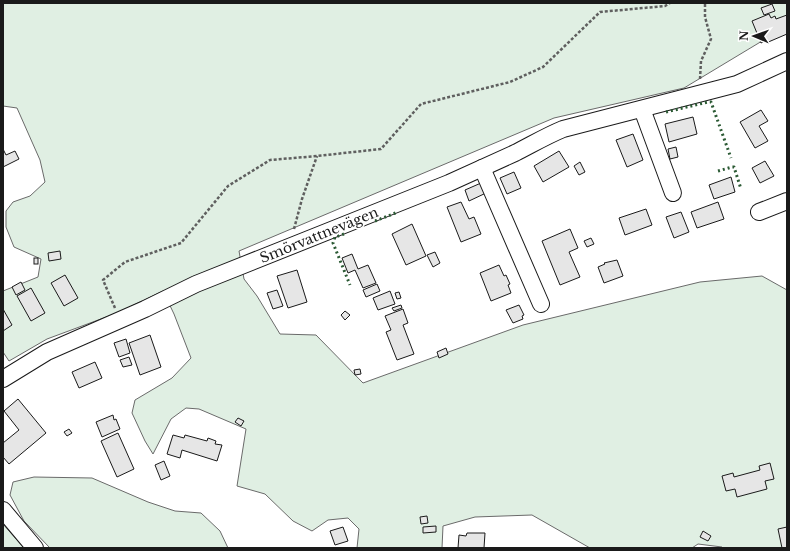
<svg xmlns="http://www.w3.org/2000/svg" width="790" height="551" font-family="'Libre Baskerville',serif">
  <rect width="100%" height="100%" fill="#fff"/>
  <g fill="#e0efe3" stroke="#6a6a6a">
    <polygon points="3,3 787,3 787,26 684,88 554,118 239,251 244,279 257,296 280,334 316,335 363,383 523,325 700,282 762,276 787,290 787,548 722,548 722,547 698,544 692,548 590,548 532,515 475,517 443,526 442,548 357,548 359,529 348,518 328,520 312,531 293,521 265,494 237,486 246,429 199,409 186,408 171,419 153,454 145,441 132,413 135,400 172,378 191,358 174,314 163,291 117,313 47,339 9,361 3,352 3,291 38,277 41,259 14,247 6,227 6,211 13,202 30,196 45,182 40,160 17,108 3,106"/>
    <polygon points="34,477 92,478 148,502 175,511 201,513 220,531 228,548 50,548 24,521 10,495 13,482"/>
    <polygon points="3,524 24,548 3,548"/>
  </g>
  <g fill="#e6e6e6" stroke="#1a1a1a">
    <polygon points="772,4 775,11 764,15 761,8"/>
    <polygon points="769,14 771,18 775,16 776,19 787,15 787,34 766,43 765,41 761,43 752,21"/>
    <polygon points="761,110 768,121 759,126 768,141 755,148 740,122"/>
    <polygon points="693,117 697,134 669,142 665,124"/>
    <polygon points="633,134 643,160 627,167 616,140"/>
    <polygon points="676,147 678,157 670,159 668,149"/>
    <polygon points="3,149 6,155 15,151 19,159 3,167"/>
    <polygon points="559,151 569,167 543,182 534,166"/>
    <polygon points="765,161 774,176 760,183 752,168"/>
    <polygon points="580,162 585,172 579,175 574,166"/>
    <polygon points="514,172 521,188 507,194 500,178"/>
    <polygon points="731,177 735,192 714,199 709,185"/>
    <polygon points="481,183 486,193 469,201 465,190"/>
    <polygon points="461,202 469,219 474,217 481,234 461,242 447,207"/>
    <polygon points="718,202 724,219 697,228 691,212"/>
    <polygon points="646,209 652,225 625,235 619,218"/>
    <polygon points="681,212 689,232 674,238 666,217"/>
    <polygon points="412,224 426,256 406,265 392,234"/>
    <polygon points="570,229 578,248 569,252 580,277 560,285 542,241"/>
    <polygon points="591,238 594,244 587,247 584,241"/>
    <polygon points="60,251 61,259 49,261 48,253"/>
    <polygon points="435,252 440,263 433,267 427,255"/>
    <polygon points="352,254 358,269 368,265 376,283 363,288 355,270 348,273 342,258"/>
    <rect x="34" y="258" width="4" height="6"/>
    <polygon points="617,260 623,276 604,283 598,267 605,264 604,263"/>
    <polygon points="499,265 504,276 506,275 510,284 508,285 511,293 491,301 480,273"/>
    <polygon points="297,270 307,302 288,308 277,276"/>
    <polygon points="65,275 78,298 64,306 51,283"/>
    <polygon points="21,282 25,290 16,295 12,287"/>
    <polygon points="377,284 380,291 366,297 363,290"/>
    <polygon points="31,288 45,313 31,321 17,296"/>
    <polygon points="277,290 283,306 273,309 267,293"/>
    <polygon points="390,291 395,304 378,310 373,298"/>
    <polygon points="399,292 401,298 397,299 395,293"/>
    <polygon points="401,305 402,308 394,311 392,308"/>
    <polygon points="519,305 524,315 522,316 523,319 513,323 506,310"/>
    <polygon points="3,309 12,325 3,331"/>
    <polygon points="403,309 408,323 403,325 414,354 397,360 386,332 391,330 385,316"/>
    <polygon points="345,311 350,315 345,320 341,315"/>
    <polygon points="150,335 161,367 140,375 129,343"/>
    <polygon points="126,339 130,353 119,357 114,343"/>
    <polygon points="446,348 448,354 439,358 437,352"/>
    <polygon points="129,357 132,365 123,367 120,360"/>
    <polygon points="95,362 102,378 79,388 72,372"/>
    <polygon points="360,369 361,374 355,375 354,370"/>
    <polygon points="18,399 46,433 9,464 3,457 3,443 19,430 4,411"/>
    <polygon points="113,415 114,420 116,419 120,429 102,437 96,422"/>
    <polygon points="238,418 244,421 241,426 235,422"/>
    <polygon points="69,429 72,433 67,436 64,432"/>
    <polygon points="118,433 134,469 117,477 101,441"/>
    <polygon points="173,435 184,438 185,435 207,441 208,438 216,441 215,444 222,445 217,461 182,450 180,458 167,454"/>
    <polygon points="164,461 170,476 161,480 155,465"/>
    <polygon points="770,463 774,479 765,481 767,489 737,497 735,489 726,491 722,476 733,473 734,477 760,470 759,466"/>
    <polygon points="427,516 428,523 421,524 420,517"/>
    <polygon points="436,526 436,532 423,533 423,527"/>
    <polygon points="343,527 348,541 335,545 330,531"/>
    <polygon points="787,527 787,548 782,548 778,529"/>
    <polygon points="703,531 711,536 708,541 700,537"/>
    <polygon points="467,533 485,533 484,548 458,548 459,535 466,536"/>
  </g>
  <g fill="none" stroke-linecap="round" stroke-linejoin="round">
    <defs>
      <g id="minor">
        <polyline points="642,109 673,193"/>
        <polyline points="482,168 541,304"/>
        <polyline points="759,212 787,201"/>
        <path d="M3,379l44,-27 98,-43 51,-25 253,-101c22,-10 44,-20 66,-30 16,-8 31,-17 48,-24l174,-45 50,-23"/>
        <polyline points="3,510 35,548"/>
      </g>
    </defs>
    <use href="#minor" stroke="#1a1a1a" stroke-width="18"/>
    <g stroke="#5f5f5f" stroke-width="2.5" stroke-dasharray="3 2" stroke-linecap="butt">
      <polyline points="700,79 701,61 711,39 705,17 705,3"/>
      <polyline points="294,229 302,199 317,156"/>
      <polyline points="115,308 103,280 125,262 181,243 228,186 270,160 317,156 381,149 421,104 510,82 543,67 600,12 665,6 670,3"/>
    </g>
    <use href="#minor" stroke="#fff" stroke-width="16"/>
    <g stroke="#2b5a34" stroke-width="3" stroke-dasharray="2 3" stroke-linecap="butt">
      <polyline points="666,112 708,102 711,102 731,158"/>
      <polyline points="718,171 732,167 734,167 741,189"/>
      <polyline points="375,221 398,212"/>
      <polyline points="344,234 335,237 333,243 350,285"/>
    </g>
  </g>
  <g text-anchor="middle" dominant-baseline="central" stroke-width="3" stroke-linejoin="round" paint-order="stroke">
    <g font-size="14" fill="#1a1a1a" stroke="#fff">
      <text transform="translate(319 235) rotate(-22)">Smörvattnevägen</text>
    </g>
  </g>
  <rect width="790" height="551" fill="none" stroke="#1a1a1a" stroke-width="8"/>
  <g transform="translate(754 36) rotate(272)" stroke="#ffffff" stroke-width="3" paint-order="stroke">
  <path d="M0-3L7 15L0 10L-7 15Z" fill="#1a1a1a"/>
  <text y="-6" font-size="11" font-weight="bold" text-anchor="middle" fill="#1a1a1a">N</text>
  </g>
</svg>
